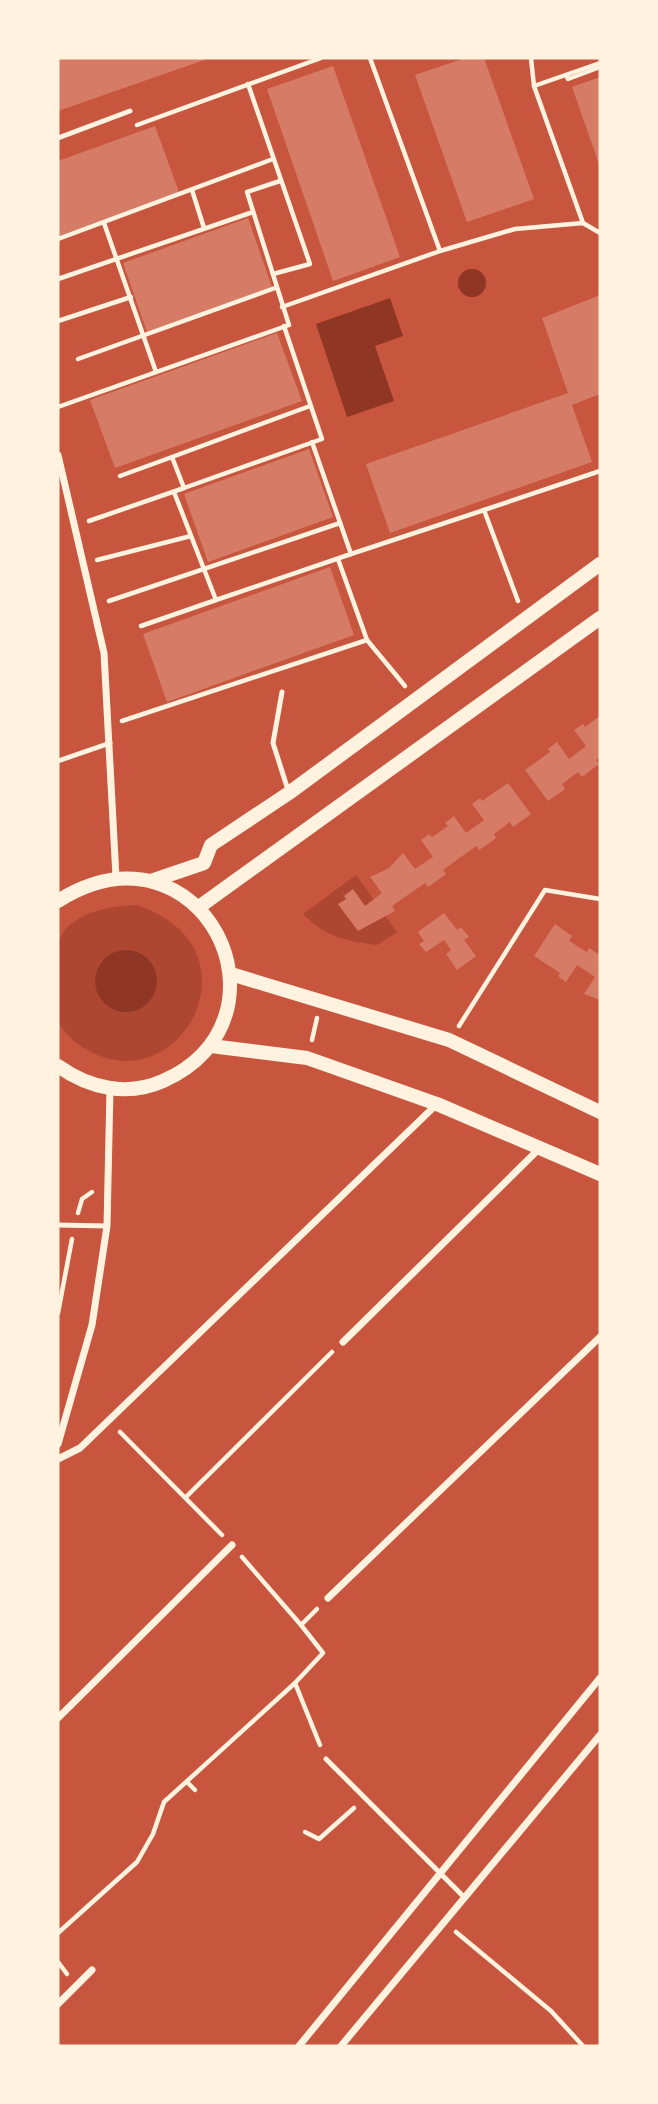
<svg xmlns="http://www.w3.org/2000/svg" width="658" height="2104" font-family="'Work Sans',sans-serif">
  <rect width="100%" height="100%" fill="#c8553d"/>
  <g fill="#ae4732" fill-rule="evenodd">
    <path d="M356,875l41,57 -20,13c-30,-4 -52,-8 -74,-31z"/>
    <path d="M136,905c126,40 49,192 -43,148 -14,-7 -28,-17 -35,-32 0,-21 -5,-57 0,-77 8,-31 52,-38 78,-39zM118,951l39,35c-7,22 -26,30 -47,22l-10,-46z"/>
  </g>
  <g fill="#8f3625">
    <circle cx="472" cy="283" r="14"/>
    <polygon points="390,298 403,336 375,346 394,401 347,417 316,324"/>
    <circle cx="126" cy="981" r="31"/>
  </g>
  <g fill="#d67c66">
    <polygon points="58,58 210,58 58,111"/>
    <polygon points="465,58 484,58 534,199 467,222 415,75"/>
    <polygon points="333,66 400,257 333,281 267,89"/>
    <polygon points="600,77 600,167 572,87"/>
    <polygon points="155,126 180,195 58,239 58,161"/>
    <polygon points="248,218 272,287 147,332 123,263"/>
    <polygon points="600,295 600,394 572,405 592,462 390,533 366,464 568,393 542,318"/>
    <polygon points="277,333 302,401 115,468 90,400"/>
    <polygon points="309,449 333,517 208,562 184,494"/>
    <polygon points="330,567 354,635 167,702 143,634"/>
    <polygon points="600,716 600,757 596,760 599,764 582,777 578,772 562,784 565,789 548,801 525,770 550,752 548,749 557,742 569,759 586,746 574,730 583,724 585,727"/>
    <polygon points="508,783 531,814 513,827 510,822 494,834 496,838 488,844 479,850 476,846 443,870 446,874 428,887 425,883 392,906 395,911 358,931 338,904 346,899 344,896 353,889 365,906 382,893 370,877 389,868 403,853 415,869 433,857 421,840 429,834 432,837 448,826 445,823 454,816 466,833 484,820 472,804 480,798 482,801"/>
    <polygon points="444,913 457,930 461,927 469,937 464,940 476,956 457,970 446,954 451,950 444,940 426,952 419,944 424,941 418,932"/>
    <polygon points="555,924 572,936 569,941 587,952 589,948 600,955 600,1000 584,994 595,977 577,965 566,982 558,976 560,973 534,956"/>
  </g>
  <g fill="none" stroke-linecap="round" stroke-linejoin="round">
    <g stroke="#fff3e0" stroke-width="4.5">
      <polyline points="370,58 440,251 515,229 583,223 600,233"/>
      <polyline points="531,58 534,86 583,223"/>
      <polyline points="566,75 568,79 600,67"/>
      <polyline points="248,84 310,264 273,274"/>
      <polyline points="534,86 600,63"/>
      <polyline points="137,125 321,58"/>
      <polyline points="192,190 204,228"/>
      <polyline points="104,223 156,372"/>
      <polyline points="58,239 273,159"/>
      <polyline points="58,279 253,212"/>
      <polyline points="282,307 440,251"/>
      <polyline points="58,321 131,297"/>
      <polyline points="284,326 322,439 184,488 172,457 310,406"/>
      <polyline points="78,359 275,288"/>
      <polyline points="58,407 289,325 247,192 280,181"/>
      <polyline points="120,476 172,457"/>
      <polyline points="174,492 216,600 351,554 312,442"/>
      <polyline points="484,510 600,471"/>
      <polyline points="89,521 184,488"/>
      <polyline points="351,554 484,510 518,601"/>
      <polyline points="338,559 367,640 405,686"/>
      <polyline points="97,560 191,536"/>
      <polyline points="109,601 340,523"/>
      <polyline points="141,626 216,600"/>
      <polyline points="122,721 367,640"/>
      <polyline points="459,1026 545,890 600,899"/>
      <polyline points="312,1040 317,1018"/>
      <polyline points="78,1213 82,1199 92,1192"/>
      <polyline points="58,1313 72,1239"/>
      <polyline points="120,1432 222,1535"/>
      <polyline points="186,1497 332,1352"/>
      <polyline points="242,1557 301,1625"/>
      <polyline points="317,1609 301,1625 323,1653 295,1683 320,1745"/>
      <polyline points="187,1782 195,1790"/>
      <polyline points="305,1832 319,1839 354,1808"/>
      <polyline points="456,1932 551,2011 583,2046"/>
      <polyline points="58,1933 137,1862 153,1834 164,1802 295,1683"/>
      <polyline points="58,1962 67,1974"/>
    </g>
    <g stroke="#fff3e0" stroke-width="5">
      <polyline points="58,138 130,111"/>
      <polyline points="282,692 273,743 288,790"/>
      <polyline points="58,761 110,743"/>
      <polyline points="58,1225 107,1226"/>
      <polyline points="326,1759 465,1898"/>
    </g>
    <g stroke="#fff3e0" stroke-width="7">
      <polyline points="58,455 104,653 116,877"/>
      <polyline points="343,1342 540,1148"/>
      <polyline points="58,1444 92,1325 107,1226 110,1089"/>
      <polyline points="58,1459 80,1448 437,1104"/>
      <polyline points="328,1598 600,1337"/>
      <polyline points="58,1718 232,1545"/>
      <polyline points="58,2004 92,1970"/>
      <polyline points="299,2046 600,1678"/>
      <polyline points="341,2046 600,1735"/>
    </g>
    <g stroke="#fff3e0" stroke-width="14">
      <polyline points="151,881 204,863 211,845 289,793 600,564"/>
      <path d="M58,901c144,-90 245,118 105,180 -36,16 -74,7 -105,-15"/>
      <polyline points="199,907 600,618"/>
      <polyline points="231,974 449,1040 600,1112"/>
      <polyline points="211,1046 307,1058 437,1104 600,1174"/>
    </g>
  </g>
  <rect width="658" height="2104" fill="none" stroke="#fff3e0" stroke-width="119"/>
</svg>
